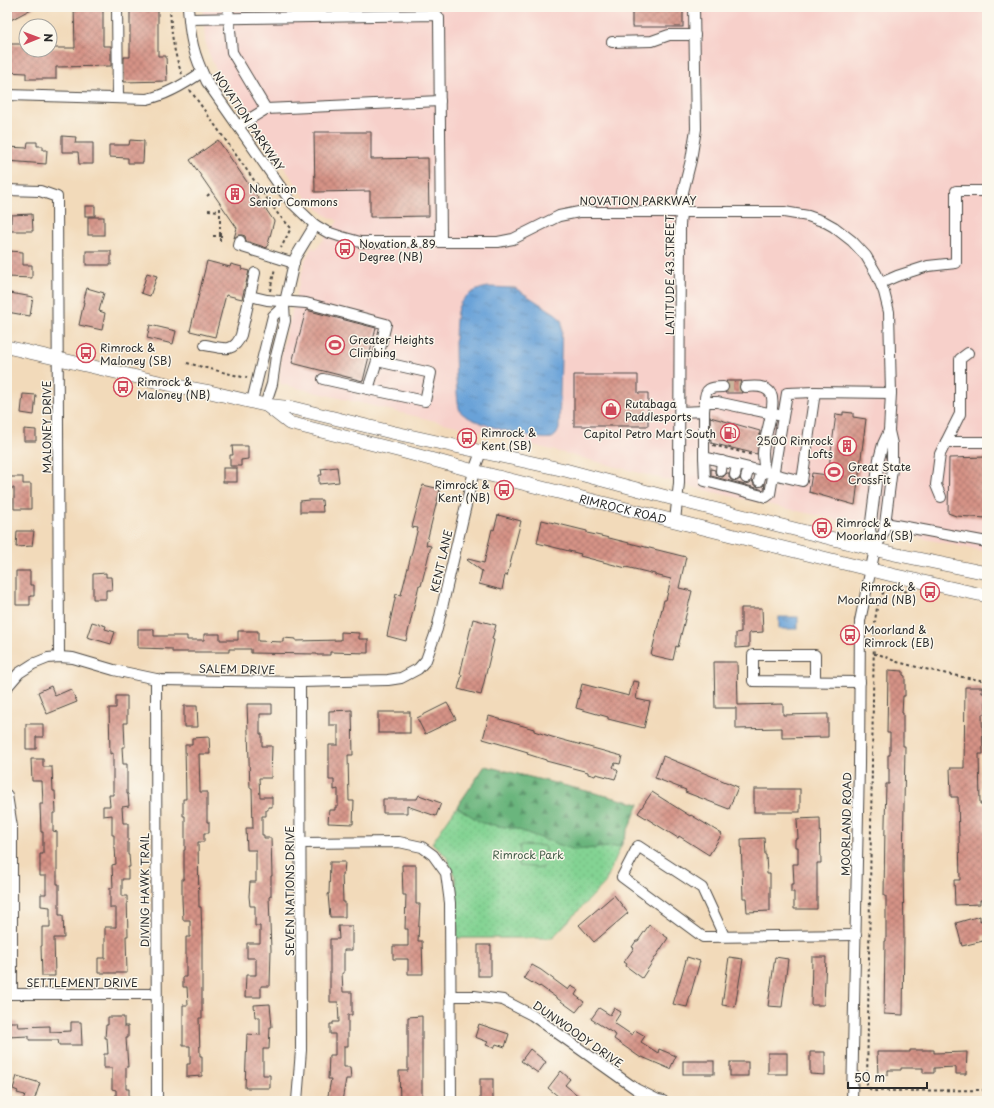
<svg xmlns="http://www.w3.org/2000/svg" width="994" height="1108" font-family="'Playpen Sans',sans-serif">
  <defs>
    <pattern id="green-dots" width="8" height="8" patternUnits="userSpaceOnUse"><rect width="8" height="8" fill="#83d393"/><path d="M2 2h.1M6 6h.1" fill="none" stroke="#71b57f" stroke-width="1.8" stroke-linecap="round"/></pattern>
    <pattern id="forest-firs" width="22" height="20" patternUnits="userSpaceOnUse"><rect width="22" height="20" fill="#6ab57d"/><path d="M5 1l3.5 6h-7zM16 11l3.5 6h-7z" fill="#579367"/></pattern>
    <pattern id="water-ripples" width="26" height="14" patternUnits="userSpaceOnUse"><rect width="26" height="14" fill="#69a2d8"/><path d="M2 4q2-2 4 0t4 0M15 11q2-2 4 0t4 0" fill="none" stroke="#5784af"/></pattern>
    <pattern id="building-cross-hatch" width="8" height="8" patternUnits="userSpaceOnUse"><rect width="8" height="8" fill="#d59386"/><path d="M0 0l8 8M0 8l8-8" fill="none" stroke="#ad786e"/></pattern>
  </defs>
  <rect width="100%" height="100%" fill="#fbf7ec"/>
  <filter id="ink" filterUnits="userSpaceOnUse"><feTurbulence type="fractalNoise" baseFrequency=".025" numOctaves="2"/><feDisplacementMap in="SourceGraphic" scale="8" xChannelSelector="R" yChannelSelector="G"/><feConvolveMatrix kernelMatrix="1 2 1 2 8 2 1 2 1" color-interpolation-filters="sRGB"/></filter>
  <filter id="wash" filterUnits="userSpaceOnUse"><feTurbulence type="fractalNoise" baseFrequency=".012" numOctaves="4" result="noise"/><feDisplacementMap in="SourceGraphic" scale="16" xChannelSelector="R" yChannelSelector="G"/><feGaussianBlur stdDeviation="0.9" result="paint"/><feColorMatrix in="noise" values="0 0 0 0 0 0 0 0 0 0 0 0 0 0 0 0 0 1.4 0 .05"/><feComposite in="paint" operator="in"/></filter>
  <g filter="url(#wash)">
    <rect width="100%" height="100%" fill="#f2daba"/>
    <polygon fill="#f7d0ca" points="203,7 987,7 987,552 846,522 709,491 498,436 281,384 279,375 282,350 305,260 312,247 316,249 338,221 327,216 310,202 302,193 215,68 208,51 205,39"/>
    <polygon fill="url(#green-dots)" stroke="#577f5f" points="485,766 639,804 605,883 552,938 457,938 456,879 446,856 432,843"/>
    <polygon fill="url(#forest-firs)" stroke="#4a7054" points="485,766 639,804 621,846 574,850 516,829 482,823 457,807"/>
    <polygon fill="#83d393" stroke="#577f5f" points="520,845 545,846 543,868 519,866"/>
    <g fill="url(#water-ripples)" stroke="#4a6682">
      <path d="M489,287l26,1 41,26 6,8 -3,107c-1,3 -3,7 -7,9 -12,4 -87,-16 -92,-27 -5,-12 -7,-91 -2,-103 4,-12 19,-20 31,-21z"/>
      <rect x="779" y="617" width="19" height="12"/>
    </g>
    <g id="blocks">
      <g fill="url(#building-cross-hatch)">
        <polygon points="7,7 35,7 7,22"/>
        <polygon points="74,7 103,7 103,46 111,46 111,66 56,67 56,79 26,79 26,73 7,72 7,44 26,44 26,50 50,50 50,48 75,48"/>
        <polygon points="130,7 158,7 158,56 166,56 167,81 124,82 124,57 130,57"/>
        <rect x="632" y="7" width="51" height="20"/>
        <polygon points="314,132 371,132 371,159 428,158 429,216 370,217 370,191 315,192"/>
        <polygon points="62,136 76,137 75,143 93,143 93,164 79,164 78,152 62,152"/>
        <polygon points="130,140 144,141 143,163 128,163 128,158 109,157 109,145 129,145"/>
        <polygon points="218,140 274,221 267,248 246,241 245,236 242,235 238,235 234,238 237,228 190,160"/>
        <polygon points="28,142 37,142 37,146 43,146 43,150 47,150 46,164 7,161 7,147 27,148"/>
        <rect x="85" y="206" width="10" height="10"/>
        <polygon points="32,214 33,231 11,231 11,215"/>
        <rect x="88" y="217" width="16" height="18"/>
        <polygon points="9,251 23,252 23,265 32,265 32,278 8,277"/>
        <rect x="86" y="251" width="25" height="14"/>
        <polygon points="207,261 230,267 231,264 242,267 241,269 249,271 242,299 226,295 215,337 190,331"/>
        <polygon points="147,273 157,276 150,296 141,293"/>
        <polygon points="87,288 104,293 99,311 105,313 102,330 79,325 84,302 83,302"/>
        <polygon points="10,293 33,297 30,316 7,312 7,297 9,298"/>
        <polygon points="306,310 376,328 363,381 292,363"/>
        <polygon points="150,325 176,331 173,344 147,338"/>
        <polygon points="574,375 638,375 638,393 648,393 648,426 574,426"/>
        <polygon points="726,381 742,381 739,384 739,387 742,393 725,393 728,390 729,387 728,383"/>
        <polygon points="23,394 36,395 34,415 21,413"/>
        <polygon points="843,412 853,413 853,417 866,419 855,505 809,492 812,473 828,475 836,414 843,415"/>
        <polygon points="710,417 760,431 757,454 711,443"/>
        <polygon points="24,429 36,430 36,441 24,441"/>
        <polygon points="232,446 248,446 248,459 241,460 241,466 230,466 230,455 233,455"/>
        <polygon points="987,457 987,518 956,516 948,513 949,458"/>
        <polygon points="337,467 339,482 319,484 319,475 322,475 321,469"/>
        <rect x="223" y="468" width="14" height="14"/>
        <polygon points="711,469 715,470 715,473 718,476 723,477 727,473 729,473 729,477 731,480 737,481 740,479 745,484 750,483 752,480 754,485 758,487 763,486 765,483 764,490 711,476"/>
        <polygon points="9,477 23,477 23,484 31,484 31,509 14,509 14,488 9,488"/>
        <polygon points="423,485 440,489 426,545 431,546 421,586 419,585 406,641 387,636 396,594 401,595 418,528 412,527"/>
        <polygon points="310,500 322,500 323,512 300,512 300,501"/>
        <polygon points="498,515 521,521 507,576 505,575 502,590 479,584 482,571 467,560 468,559 484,563 492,529 494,530"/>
        <polygon points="542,520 587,531 587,533 605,537 686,557 679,588 692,591 678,647 676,646 673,660 651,655 664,600 666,600 671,579 655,575 655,574 626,567 626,568 580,556 581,554 537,543"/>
        <polygon points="17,531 34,531 32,546 16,547"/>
        <polygon points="16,571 30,571 30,585 34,585 34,596 30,596 30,605 16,605"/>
        <polygon points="106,573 106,577 111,577 112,590 106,590 106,599 93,599 93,574"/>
        <polygon points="741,608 762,608 763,632 749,633 749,647 736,648 736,633 741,632"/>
        <polygon points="473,619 496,625 492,639 494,640 481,695 458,689 462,675 460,674"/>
        <polygon points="92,622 106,626 105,629 115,632 111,644 87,637"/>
        <polygon points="138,629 154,629 154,636 187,636 187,640 204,640 204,634 220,634 220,640 238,640 238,631 258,631 258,641 283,642 283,638 296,639 296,641 341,640 341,632 359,633 359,639 368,639 368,653 330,652 330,655 317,655 317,654 251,653 251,649 229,649 229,652 172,652 172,649 138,648"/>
        <polygon points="714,662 737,662 738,705 783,704 783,715 828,714 828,737 782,738 782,728 736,729 736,708 715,708"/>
        <polygon points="888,670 903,671 903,675 905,676 905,696 903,696 902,713 903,713 903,746 905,746 903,865 904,936 903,1015 884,1014 885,941 886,941 886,896 884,896 885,824 886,784 889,784 889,768 888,768 888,755 890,755 890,733 887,733"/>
        <polygon points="633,681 639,682 636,699 650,702 644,728 608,719 608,717 576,708 582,684 629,696"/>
        <polygon points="51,686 55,696 71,689 77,702 47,714 38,692"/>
        <polygon points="965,687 982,687 982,693 986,693 986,714 982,714 983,754 979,754 980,804 985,804 987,900 980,900 980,904 955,905 954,880 960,880 958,797 951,797 950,768 964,768"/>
        <polygon points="116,696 127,696 127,723 124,723 125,747 122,747 123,764 127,764 127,794 128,794 129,806 122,807 123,823 128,823 128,855 129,855 130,867 128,867 128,879 122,879 122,896 127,896 128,936 126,936 127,973 98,973 98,958 105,958 105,927 116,927 116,908 110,908 110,888 113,888 112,865 116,864 115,847 114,847 114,835 112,835 112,815 103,816 103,806 110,806 109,795 113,795 113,753 110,754 109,708 116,708"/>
        <polygon points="447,703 456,719 425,734 417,718"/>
        <polygon points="247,704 272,704 272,714 260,714 260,734 262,734 262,746 272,746 271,778 259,778 260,797 272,797 272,807 268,807 268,810 266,810 266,816 262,816 262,835 264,835 264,838 271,838 272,876 271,876 271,896 269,897 271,950 270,986 261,986 261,997 245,997 246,975 256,975 256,958 247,958 247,943 260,943 260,926 255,926 255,906 250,906 249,896 250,882 256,882 256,850 247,850 246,828 253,828 252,788 250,788"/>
        <polygon points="184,706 197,706 198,727 184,727"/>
        <polygon points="352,710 353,755 348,755 349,801 354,801 353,824 328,823 329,810 335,810 335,807 338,807 338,789 334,790 334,780 329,780 329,745 338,745 338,725 329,725 329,711"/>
        <rect x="378" y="712" width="32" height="21"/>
        <polygon points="489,716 534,729 534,731 552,737 622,756 620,764 615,763 613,767 618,771 615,779 596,774 595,776 588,774 588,772 546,761 546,760 527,754 528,752 483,739"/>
        <polygon points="26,724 43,724 43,737 36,737 36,749 26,749"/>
        <polygon points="209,737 210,754 199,754 200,792 207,792 207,822 209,822 209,833 204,833 204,842 198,842 199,907 201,907 202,937 202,1018 199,1018 200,1056 202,1056 202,1076 187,1077 187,1064 190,1064 190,1046 183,1046 183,1005 188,1005 187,987 183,987 183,977 186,977 186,937 190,937 190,920 183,920 182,899 182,879 184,879 184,850 185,850 185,816 183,816 183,799 186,799 185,745 192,745 192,738"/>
        <polygon points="663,756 738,787 729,809 685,792 686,790 655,778"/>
        <polygon points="31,759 43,759 43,767 52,767 53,791 55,791 56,813 53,813 53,831 57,832 57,884 59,884 59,915 63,915 64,938 54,938 55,976 42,976 41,946 42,946 42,927 50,927 50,907 41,906 41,894 46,894 46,876 40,876 40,854 43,854 43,832 41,832 40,804 43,804 42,781 32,781"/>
        <rect x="754" y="789" width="46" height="23"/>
        <polygon points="652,792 690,816 691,815 722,834 709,855 679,836 678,838 638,813"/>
        <polygon points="419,795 441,803 436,816 407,806 407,813 383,813 383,799 417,799"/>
        <polygon points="820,818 821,863 817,863 817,909 794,909 794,892 791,892 791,884 794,884 793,864 798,864 798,847 795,847 795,839 798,839 797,819"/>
        <polygon points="764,838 765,855 766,855 767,874 770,874 770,911 747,912 746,898 743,898 741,839"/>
        <polygon points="330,862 345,862 344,873 342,873 343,902 345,902 345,917 330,917 328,894 329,894"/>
        <polygon points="402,865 416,865 416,904 420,904 418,941 422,941 423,974 408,974 408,959 393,959 393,946 408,946 408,929 405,929 406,895 403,895"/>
        <polygon points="614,895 628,913 594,942 579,925"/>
        <polygon points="980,916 980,921 987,919 987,935 982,936 983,941 962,946 956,923"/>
        <polygon points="649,925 668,938 642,978 626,966 627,964 624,962 634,948 632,947 636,941 638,941"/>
        <polygon points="338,926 352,926 352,950 344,950 344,973 342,973 343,992 352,992 352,1015 348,1015 348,1046 344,1046 344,1067 350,1067 351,1079 346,1079 342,1101 327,1101 331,1079 328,1079 329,1055 335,1055 335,1034 330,1034 330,1024 333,1024 333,1022 339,1022 338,1002 330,1002 330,939 339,939"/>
        <rect x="478" y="945" width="13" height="31"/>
        <polygon points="687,957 700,961 687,1007 673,1004"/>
        <polygon points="729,957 743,959 735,1007 722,1005"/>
        <polygon points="775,957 788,959 782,1007 768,1006"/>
        <polygon points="812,957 826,957 824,1005 811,1005"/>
        <polygon points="532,965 541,970 568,990 571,986 578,990 575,995 584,1002 576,1012 540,986 539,987 524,978"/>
        <polygon points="270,1004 272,1027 270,1027 269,1049 263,1049 263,1075 270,1075 270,1088 245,1088 247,1034 260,1035 260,1017 255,1017 254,1005"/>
        <polygon points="599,1008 610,1015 614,1008 621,1012 614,1023 632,1035 635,1030 645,1036 641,1042 658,1053 659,1049 676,1056 670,1069 642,1057 641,1058 614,1039 616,1035 591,1019"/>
        <polygon points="422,1016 422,1101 400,1101 399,1071 408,1071 408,1017"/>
        <polygon points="108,1017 124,1017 124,1026 128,1026 128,1038 126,1038 128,1067 126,1067 126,1089 129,1089 129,1100 116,1100 116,1090 112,1089 112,1068 104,1068 104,1054 108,1054 107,1038 105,1038 106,1025 108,1025"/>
        <polygon points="7,1022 17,1022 18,1027 50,1026 50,1032 71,1031 71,1022 81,1022 82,1045 59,1045 58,1040 29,1040 29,1036 7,1037"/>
        <polygon points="479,1024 509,1034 505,1047 496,1044 494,1048 486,1045 488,1042 475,1037"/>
        <polygon points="530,1049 546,1062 538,1073 521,1061"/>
        <polygon points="910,1050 934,1050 934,1053 967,1052 966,1074 956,1074 956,1067 934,1068 934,1073 923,1073 923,1068 901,1068 901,1070 888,1070 888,1075 878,1075 877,1052 910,1052"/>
        <polygon points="810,1052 825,1052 825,1075 810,1074"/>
        <rect x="768" y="1053" width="19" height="21"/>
        <rect x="683" y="1061" width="31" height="13"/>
        <rect x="730" y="1062" width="18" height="14"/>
        <polygon points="561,1071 570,1079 565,1085 585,1101 564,1101 548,1088"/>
        <polygon points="17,1076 40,1083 34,1101 23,1101 25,1095 17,1093 18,1091 13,1089"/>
        <rect x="480" y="1079" width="13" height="21"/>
      </g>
    </g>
  </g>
  <g filter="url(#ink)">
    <use href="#blocks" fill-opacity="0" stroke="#494540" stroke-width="1"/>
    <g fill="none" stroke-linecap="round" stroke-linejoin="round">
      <polyline stroke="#cab79d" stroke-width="10" stroke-dasharray="10 5" stroke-linecap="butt" points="723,387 745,387"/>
      <defs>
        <g id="minor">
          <polyline points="117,7 118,98"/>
          <path d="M188,7c2,31 5,47 19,75l84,120 24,23 12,7 15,5 18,5h138l15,-3 46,-23 20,-4h205l24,4 17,6 9,5 18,14 14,15 10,17 8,19 5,20 2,81 -2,38 3,13v25l-8,63 -9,17 -15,72 -1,144 -7,336"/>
          <polyline points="228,7 232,52 266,109"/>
          <polyline points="189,19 437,15 439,18 441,242"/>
          <polyline points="612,42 652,41 669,35 695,35"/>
          <path d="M7,95l140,4c20,-4 38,-15 55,-27"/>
          <polyline points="238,126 266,109 440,101"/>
          <polyline points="7,190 40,191 57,197 59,657"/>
          <polyline points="240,241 239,246 294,263"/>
          <polyline points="881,283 897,276 928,266 956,263 956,191 987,191"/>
          <polyline points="250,296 267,300 306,303 386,324 377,361 368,389 323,379"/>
          <path d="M205,345c17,3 29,9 36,-10l14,-62"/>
          <path d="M745,387c9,-1 21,-2 26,7 6,12 -8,45 -8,59 0,6 1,13 2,19"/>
          <polyline points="368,389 425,401 431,373 377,361"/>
          <polyline points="252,401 273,316 284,306"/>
          <path d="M705,402c-1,-14 6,-15 18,-15"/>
          <polyline points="265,405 272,384 276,356 285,321 284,306 295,258 315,225"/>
          <polyline points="704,411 705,402 717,402 778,415"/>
          <polyline points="680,412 704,411 704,457 802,481 815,392 891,393"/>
          <polyline points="946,442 960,414 960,359 968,353"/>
          <polyline points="704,457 705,481 766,497 770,494 787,393 815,392"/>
          <polyline points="721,471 722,461"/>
          <polyline points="735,475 737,465"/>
          <polyline points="746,478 749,468"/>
          <polyline points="759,481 762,471"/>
          <polyline points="941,497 936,485 940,454 946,442 987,442"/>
          <polyline points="675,521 679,483 680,225 683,192 691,160 696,129 694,7"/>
          <polyline points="885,523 987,542"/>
          <polyline points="875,549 870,530 879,459 883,444 889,431"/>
          <polyline points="156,679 157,1101"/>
          <polyline points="815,681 815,655 753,655 753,681 860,682"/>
          <polyline points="7,687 19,673 33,664 48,658 59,657 73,658 114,670 161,680 300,682 388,680 401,678 418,669 426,660 437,629 474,471 481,452"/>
          <polyline points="7,795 12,827 12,994"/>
          <polyline points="301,843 399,842 422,847 433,855 446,873 450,903 451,1101"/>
          <polyline points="724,936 702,888 638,846 622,877 703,937 856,935"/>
          <polyline points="7,994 156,994"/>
          <polyline points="450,996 474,996 503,1000 532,1015 636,1089 658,1100 663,1101"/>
          <polyline points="297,1101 301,1050 300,682"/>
        </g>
        <g id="major">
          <polyline points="7,347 172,385 210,392 265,405 293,408 391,432 565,470 678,500 894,554 987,573"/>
          <path id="s1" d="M266,405l23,18 112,28 73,20 273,68 145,36 95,21"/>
        </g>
      </defs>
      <use href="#minor" stroke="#494540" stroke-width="12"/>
      <use href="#major" stroke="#494540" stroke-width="14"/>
      <g stroke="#494540" stroke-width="2" stroke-dasharray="3 3" stroke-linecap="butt">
        <path d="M170,7c1,23 3,45 12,67"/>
        <polyline points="190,90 278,214 291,228 281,248"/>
        <polyline points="207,196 212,192"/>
        <polyline points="208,210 220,211"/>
        <polyline points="213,236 225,236"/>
        <polyline points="220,241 220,205"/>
        <polyline points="270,291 275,268"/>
        <polyline points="187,363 246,378 247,374"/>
        <polyline points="713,445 753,455"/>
        <path d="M907,592c-5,-2 -13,-4 -19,-2 -12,3 -13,33 -14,44l-7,451 3,4 6,2 111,-1"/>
        <path d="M874,654c10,0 17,7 27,9 28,7 57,14 86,18"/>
      </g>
      <use href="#minor" stroke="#fff" stroke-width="10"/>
      <use href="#major" stroke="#fff" stroke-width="13"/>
    </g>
  </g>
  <defs>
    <symbol id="building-ring" viewBox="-11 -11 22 22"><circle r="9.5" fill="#fbf7ec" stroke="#d1495b" stroke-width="1.5"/><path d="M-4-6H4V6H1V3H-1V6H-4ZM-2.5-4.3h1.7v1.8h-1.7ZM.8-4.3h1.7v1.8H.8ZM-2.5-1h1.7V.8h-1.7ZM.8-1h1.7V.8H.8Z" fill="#d1495b"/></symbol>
    <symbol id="bus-ring" viewBox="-11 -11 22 22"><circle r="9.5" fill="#fbf7ec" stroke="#d1495b" stroke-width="1.5"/><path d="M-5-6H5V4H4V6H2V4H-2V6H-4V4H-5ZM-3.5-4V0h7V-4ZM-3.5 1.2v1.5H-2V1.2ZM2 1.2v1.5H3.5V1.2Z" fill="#d1495b"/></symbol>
    <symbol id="stadium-ring" viewBox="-11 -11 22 22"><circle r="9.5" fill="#fbf7ec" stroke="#d1495b" stroke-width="1.5"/><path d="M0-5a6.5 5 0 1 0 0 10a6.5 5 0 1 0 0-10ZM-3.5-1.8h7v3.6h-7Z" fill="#d1495b"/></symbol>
    <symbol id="shop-ring" viewBox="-11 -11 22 22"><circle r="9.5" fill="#fbf7ec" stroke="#d1495b" stroke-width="1.5"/><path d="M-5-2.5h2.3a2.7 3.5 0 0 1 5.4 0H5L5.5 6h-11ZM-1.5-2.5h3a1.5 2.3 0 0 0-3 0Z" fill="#d1495b"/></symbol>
    <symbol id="fuel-ring" viewBox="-11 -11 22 22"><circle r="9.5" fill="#fbf7ec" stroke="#d1495b" stroke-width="1.5"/><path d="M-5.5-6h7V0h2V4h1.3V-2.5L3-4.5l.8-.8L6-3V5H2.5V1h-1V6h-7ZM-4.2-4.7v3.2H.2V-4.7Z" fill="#d1495b"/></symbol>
  </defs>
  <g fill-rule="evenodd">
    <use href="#building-ring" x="224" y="183" width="22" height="22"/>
    <use href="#bus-ring" x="334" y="238" width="22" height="22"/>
    <use href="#stadium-ring" x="324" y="334" width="22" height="22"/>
    <use href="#bus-ring" x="75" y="342" width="22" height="22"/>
    <use href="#bus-ring" x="112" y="376" width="22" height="22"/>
    <use href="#shop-ring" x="600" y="398" width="22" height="22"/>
    <use href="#fuel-ring" x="719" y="422" width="22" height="22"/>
    <use href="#bus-ring" x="456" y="427" width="22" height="22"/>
    <use href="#building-ring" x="836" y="435" width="22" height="22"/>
    <use href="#stadium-ring" x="823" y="461" width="22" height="22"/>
    <use href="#bus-ring" x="493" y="479" width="22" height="22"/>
    <use href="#bus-ring" x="811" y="517" width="22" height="22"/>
    <use href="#bus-ring" x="919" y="581" width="22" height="22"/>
    <use href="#bus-ring" x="839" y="624" width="22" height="22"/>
  </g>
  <g text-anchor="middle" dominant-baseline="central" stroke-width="3" stroke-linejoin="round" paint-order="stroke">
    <g font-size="11" fill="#2b2b2b" stroke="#fbf7ec">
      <text transform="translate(249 121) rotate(56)">NOVATION PARKWAY</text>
      <text x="638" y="200">NOVATION PARKWAY</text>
      <text transform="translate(669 275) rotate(-90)">LATITUDE 43 STREET</text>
      <text transform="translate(46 427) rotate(-90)">MALONEY DRIVE</text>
      <text stroke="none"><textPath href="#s1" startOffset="374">RIMROCK ROAD</textPath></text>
      <text transform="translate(441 561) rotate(-77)">KENT LANE</text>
      <text transform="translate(237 669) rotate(1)">SALEM DRIVE</text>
      <text transform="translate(846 824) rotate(-89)">MOORLAND ROAD</text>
      <text transform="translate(144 890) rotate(-90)">DIVING HAWK TRAIL</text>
      <text transform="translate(289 891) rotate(-90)">SEVEN NATIONS DRIVE</text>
      <text x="82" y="982">SETTLEMENT DRIVE</text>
      <text transform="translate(578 1034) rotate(35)">DUNWOODY DRIVE</text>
    </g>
    <g font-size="11" fill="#2b2b2b" stroke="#fbf7ec" text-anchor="start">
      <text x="249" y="188">Novation<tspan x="249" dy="13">Senior Commons</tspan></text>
      <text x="359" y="243">Novation &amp; 89<tspan x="359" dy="13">Degree (NB)</tspan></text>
      <text x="349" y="339">Greater Heights<tspan x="349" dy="13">Climbing</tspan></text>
      <text x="100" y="347">Rimrock &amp;<tspan x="100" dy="13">Maloney (SB)</tspan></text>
      <text x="137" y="381">Rimrock &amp;<tspan x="137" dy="13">Maloney (NB)</tspan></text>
      <text x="625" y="403">Rutabaga<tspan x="625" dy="13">Paddlesports</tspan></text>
      <text x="481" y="432">Rimrock &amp;<tspan x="481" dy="13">Kent (SB)</tspan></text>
      <text x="716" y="433" text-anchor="end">Capitol Petro Mart South</text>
      <text x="833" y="440" text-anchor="end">2500 Rimrock<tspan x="833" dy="13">Lofts</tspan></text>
      <text x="848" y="466">Great State<tspan x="848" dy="13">CrossFit</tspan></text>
      <text x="490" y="484" text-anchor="end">Rimrock &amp;<tspan x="490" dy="13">Kent (NB)</tspan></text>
      <text x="836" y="522">Rimrock &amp;<tspan x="836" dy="13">Moorland (SB)</tspan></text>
      <text x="916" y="586" text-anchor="end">Rimrock &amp;<tspan x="916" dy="13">Moorland (NB)</tspan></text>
      <text x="864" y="629">Moorland &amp;<tspan x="864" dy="13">Rimrock (EB)</tspan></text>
    </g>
    <g font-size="11" fill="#455d4a" stroke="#fbf7ec">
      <text x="528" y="854">Rimrock Park</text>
    </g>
  </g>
  <rect width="994" height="1108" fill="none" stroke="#fbf7ec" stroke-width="24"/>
  <g transform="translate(38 38) rotate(89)"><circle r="19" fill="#fbf7ec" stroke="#a8a59f"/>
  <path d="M0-3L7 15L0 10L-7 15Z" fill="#d1495b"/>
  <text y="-6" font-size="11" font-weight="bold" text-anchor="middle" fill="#2b2b2b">N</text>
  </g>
  <path d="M848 1082v6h79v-6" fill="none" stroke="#2b2b2b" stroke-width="2"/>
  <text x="854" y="1082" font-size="12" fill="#2b2b2b" stroke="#fbf7ec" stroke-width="3" paint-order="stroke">50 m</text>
</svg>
